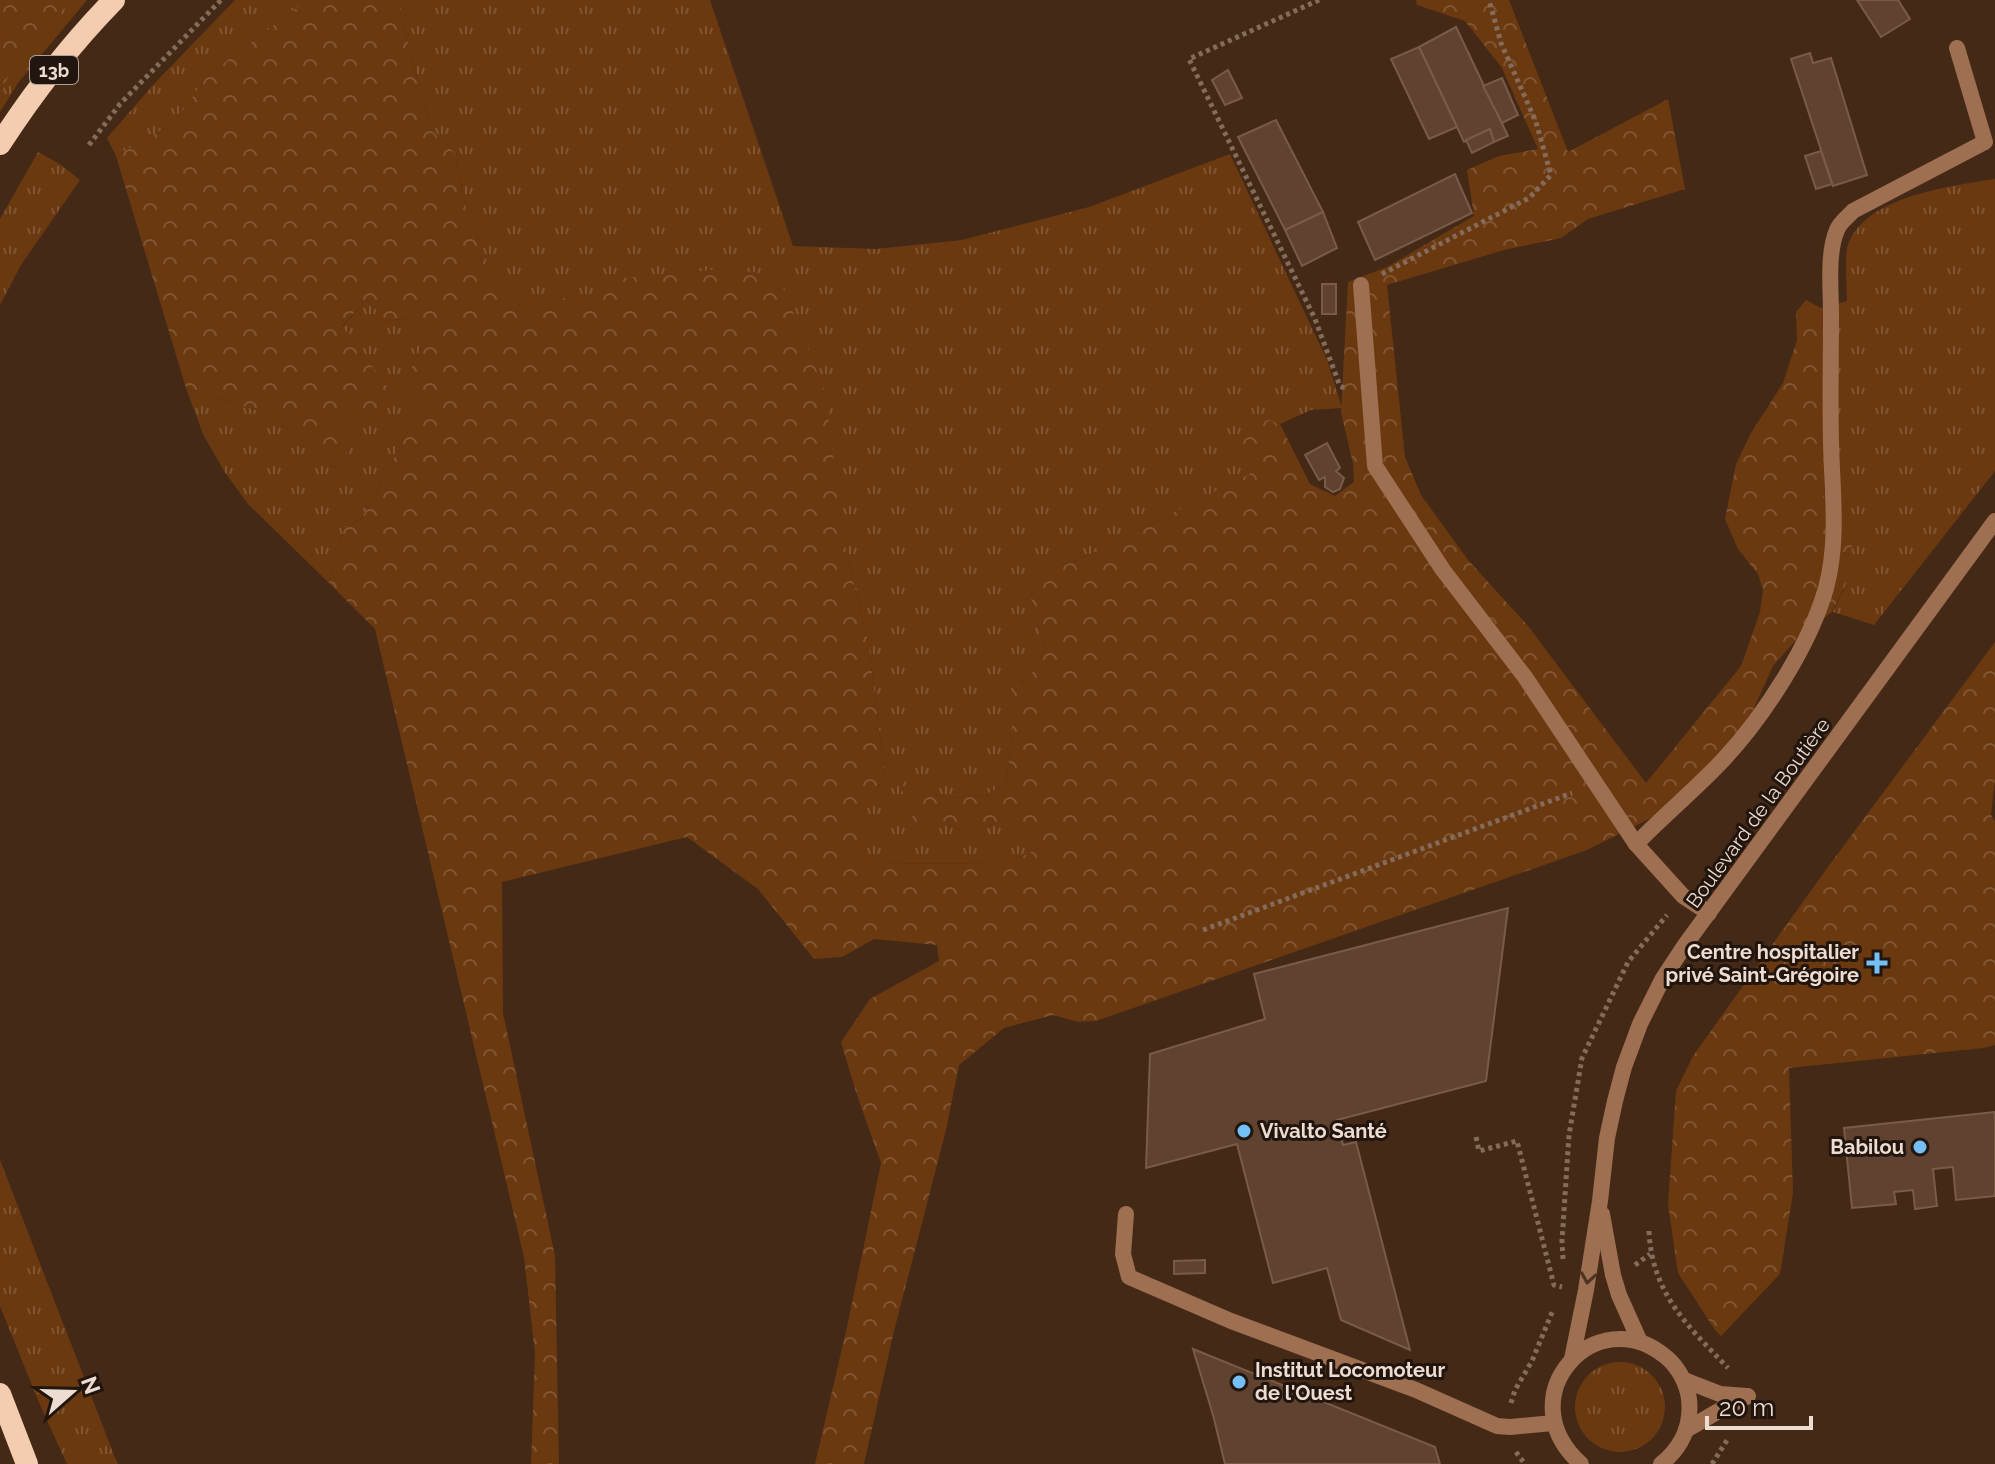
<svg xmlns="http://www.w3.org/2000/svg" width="1995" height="1464" font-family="Raleway,sans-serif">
  <defs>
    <pattern id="grass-tufts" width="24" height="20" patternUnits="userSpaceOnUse" patternTransform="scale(2)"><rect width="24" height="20" fill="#6b3910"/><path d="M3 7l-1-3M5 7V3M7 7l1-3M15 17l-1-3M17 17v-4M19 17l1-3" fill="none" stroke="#805532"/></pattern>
    <pattern id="forest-crowns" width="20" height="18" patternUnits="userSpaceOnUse" patternTransform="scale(2)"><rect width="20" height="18" fill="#6b3910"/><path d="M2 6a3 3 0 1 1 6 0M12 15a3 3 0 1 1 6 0" fill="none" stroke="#805532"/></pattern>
  </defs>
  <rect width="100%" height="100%" fill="#442917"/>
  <g fill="url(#grass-tufts)">
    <polygon points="72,0 87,0 18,83 0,112 0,89 40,33"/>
    <polygon points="235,0 308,0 208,75 175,122 116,156 107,138 152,86"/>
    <polygon points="397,0 710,0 793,246 876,249 962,240 1089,207 1230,154 1327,360 1342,408 1311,410 1280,424 1269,420 1251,474 1091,554 1043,574 1030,596 1045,647 1032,673 1012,693 1012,739 1006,782 985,796 947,798 898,780 946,821 965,834 1009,818 1039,848 1009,863 862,864 857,819 885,776 868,642 846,551 583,305 559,296 526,314 487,261 465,204 455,153 431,130"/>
    <polygon points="38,152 60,164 80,180 21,265 0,305 0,219"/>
    <path d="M1995,179v292l-121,154 -41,-13 18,-38 -27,-70 2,-68 -5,-128 26,-7c0,-14 -3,-45 1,-56 17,-49 103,-59 147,-66z"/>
    <polygon points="367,299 387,321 411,318 429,332 404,382 421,407 362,518 344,528 329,583 248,504 224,471 203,434 186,388 269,414 338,470 332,423 378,408 389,389 342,327"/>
    <polygon points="0,1160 114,1455 118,1464 67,1464 40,1405 0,1306"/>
    <circle cx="1620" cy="1407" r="45"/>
  </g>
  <g fill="url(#forest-crowns)">
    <polygon points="0,0 72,0 40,34 0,89"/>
    <polygon points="307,0 397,0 431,130 455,153 465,204 487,261 526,314 559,296 583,305 613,279 712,270 756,272 782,285 825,391 846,551 868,642 885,776 857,819 863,864 1009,863 1039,848 1009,818 965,834 946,821 916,827 898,779 947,798 985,796 1006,782 1012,739 1012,693 1032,673 1045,647 1030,596 1043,574 1091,554 1250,474 1237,448 1252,424 1269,420 1280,424 1310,484 1335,496 1354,482 1353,464 1341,412 1348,282 1387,267 1474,216 1467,170 1499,156 1538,149 1502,68 1465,21 1417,5 1416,0 1509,0 1568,152 1668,99 1685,189 1588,219 1561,238 1504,250 1387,285 1405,457 1421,495 1468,560 1528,626 1646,783 1741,666 1760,612 1763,590 1758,574 1738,549 1725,519 1736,464 1751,433 1783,383 1797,340 1796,312 1806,300 1821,308 1826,436 1824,504 1852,532 1851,574 1832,612 1796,640 1773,666 1748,721 1675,806 1587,850 1096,1021 1078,1022 1053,1015 1004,1028 959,1065 946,1130 894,1331 864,1464 815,1464 847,1327 881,1163 856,1092 841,1042 870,999 939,961 937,945 874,939 842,957 814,959 758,889 687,837 502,882 503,1013 555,1256 559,1464 531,1464 535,1353 524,1257 375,629 329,583 344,528 362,518 421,407 404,382 429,332 411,318 387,321 367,299 342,326 389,389 378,408 333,423 351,443 338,470 269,414 186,388 116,156 175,122 208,75"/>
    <polygon points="1995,642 1995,779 1991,815 1995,822 1995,1045 1983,1048 1789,1068 1793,1193 1780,1274 1721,1336 1715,1330 1678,1273 1668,1204 1676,1091 1693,1056 1825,871"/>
  </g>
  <g fill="#5f4230" stroke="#795b47" stroke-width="2">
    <polygon points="1857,0 1898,0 1910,19 1881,37"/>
    <polygon points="1456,27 1508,136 1494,142 1490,129 1464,142 1419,47"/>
    <polygon points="1419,47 1457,127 1429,139 1391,59"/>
    <polygon points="1810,53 1813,63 1831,58 1867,175 1833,186 1791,59"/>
    <polygon points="1228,70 1242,98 1225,105 1212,80"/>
    <polygon points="1502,78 1518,115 1502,123 1483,86"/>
    <polygon points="1276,120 1323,212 1285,230 1238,137"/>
    <polygon points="1490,129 1494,142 1472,153 1466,140"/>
    <polygon points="1821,151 1832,184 1816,189 1805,156"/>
    <polygon points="1455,174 1472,213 1375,260 1358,222"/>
    <polygon points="1323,212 1337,248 1302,266 1285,230"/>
    <rect x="1322" y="284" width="14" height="30"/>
    <polygon points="1327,443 1340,468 1336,471 1344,478 1340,489 1333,492 1325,487 1325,477 1319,480 1305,455"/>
    <polygon points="1508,908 1486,1081 1337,1120 1343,1145 1356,1142 1410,1350 1341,1320 1327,1268 1273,1283 1237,1144 1146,1168 1150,1054 1265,1019 1254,974"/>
    <polygon points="1995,1112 1995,1196 1956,1200 1953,1167 1933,1169 1937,1206 1915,1209 1913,1190 1894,1192 1896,1204 1852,1208 1844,1128"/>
    <polygon points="1205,1260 1205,1273 1174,1274 1174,1261"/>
    <polygon points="1193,1349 1435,1447 1440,1464 1225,1464 1213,1415"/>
  </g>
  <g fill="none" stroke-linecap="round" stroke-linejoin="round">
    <g stroke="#846c5d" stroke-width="5" stroke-dasharray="4 4" stroke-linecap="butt">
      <polyline points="1319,0 1189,59 1315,319 1340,386 1344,388"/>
      <polyline points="89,145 120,104 221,0"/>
      <polyline points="1382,274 1529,198 1551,175 1536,122 1501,43 1489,0"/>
      <polyline points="1203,930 1572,793"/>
      <polyline points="1476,1137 1479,1151 1517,1141 1554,1285 1562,1287"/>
      <path d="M1649,1231c3,63 39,95 79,137"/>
      <polyline points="1563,1259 1562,1241 1569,1135 1582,1058 1628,962 1667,915"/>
      <polyline points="1635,1265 1650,1254"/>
      <polyline points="1511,1403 1515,1390 1532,1361 1553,1310"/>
      <polyline points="1516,1452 1525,1464"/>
      <polyline points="1712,1464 1729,1437"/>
    </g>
    <g stroke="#9e6f50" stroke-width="16">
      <polyline points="1126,1214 1123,1254 1129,1277 1231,1321 1416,1390 1497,1426 1510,1427 1553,1423"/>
      <polyline points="1684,1380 1720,1394 1746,1396"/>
      <polyline points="1686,1430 1722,1409 1748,1396"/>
    </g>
    <g stroke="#9e6f50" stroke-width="16">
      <polyline points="1361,285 1375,466 1443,570 1525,677 1636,844 1683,896 1709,913"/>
      <path d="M1636,844c28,-29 60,-55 88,-85 40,-43 86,-114 102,-171 13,-48 6,-97 5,-146 -1,-42 0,-85 0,-128 0,-25 -4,-61 6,-84 3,-8 11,-13 16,-19l132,-69 -28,-94"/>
    </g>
    <g stroke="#9e6f50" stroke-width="16">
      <polyline points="1602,1214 1613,1275 1619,1295 1640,1342"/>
      <polyline points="1572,1359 1586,1290 1600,1201 1607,1138 1615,1101 1624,1067 1640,1024 1662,980 1685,945 1995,521"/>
      <path d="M1581,1464c-75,-67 15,-166 85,-107 12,10 21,26 23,42 3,27 -8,49 -28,65"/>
    </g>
    <g stroke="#f4ccb0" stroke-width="22">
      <path d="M0,144c33,-51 72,-101 114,-144"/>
      <polyline points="0,1394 27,1464"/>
    </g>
  </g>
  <defs><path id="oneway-chevron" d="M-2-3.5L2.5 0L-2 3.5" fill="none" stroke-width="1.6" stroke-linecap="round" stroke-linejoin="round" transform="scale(2)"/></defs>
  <use stroke="#4d3424" href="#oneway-chevron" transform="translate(1588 1278) rotate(99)"/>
  <g fill="#74c0f6" stroke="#21150d" stroke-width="3">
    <path d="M1873 951h8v8h8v8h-8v8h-8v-8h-8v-8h8z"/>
    <circle cx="1244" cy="1131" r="8"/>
    <circle cx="1920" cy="1147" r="8"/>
    <circle cx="1239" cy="1382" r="8"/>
  </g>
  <g text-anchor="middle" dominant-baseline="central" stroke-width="6" stroke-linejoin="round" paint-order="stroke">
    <rect fill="#21150d" stroke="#b0a096" stroke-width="2" x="30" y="56" width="48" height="28" rx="6"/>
    <g font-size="18" font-weight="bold" fill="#eddcd1">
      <text x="54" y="70">13b</text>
    </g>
    <g font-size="20" fill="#eddcd1" stroke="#21150d">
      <text transform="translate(1758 813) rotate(-54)">Boulevard de la Boutière</text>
    </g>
    <g font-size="20" font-weight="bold" fill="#eddcd1" stroke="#21150d" text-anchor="end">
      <text x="1859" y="952">Centre hospitalier<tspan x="1859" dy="23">privé Saint-Grégoire</tspan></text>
      <text x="1260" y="1131" text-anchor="start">Vivalto Santé</text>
      <text x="1904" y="1147">Babilou</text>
      <text x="1255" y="1370" text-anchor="start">Institut Locomoteur<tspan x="1255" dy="23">de l'Ouest</tspan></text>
    </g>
  </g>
  <g transform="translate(72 1392) rotate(70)" stroke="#21150d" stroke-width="6" paint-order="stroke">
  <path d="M0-6L14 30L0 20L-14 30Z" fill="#eddcd1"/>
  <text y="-12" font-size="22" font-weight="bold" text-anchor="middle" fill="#eddcd1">N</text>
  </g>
  <path d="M1707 1416v12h104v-12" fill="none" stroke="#eddcd1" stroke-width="4"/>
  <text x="1719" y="1416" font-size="24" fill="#eddcd1" stroke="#21150d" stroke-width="6" paint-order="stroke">20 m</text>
</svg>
